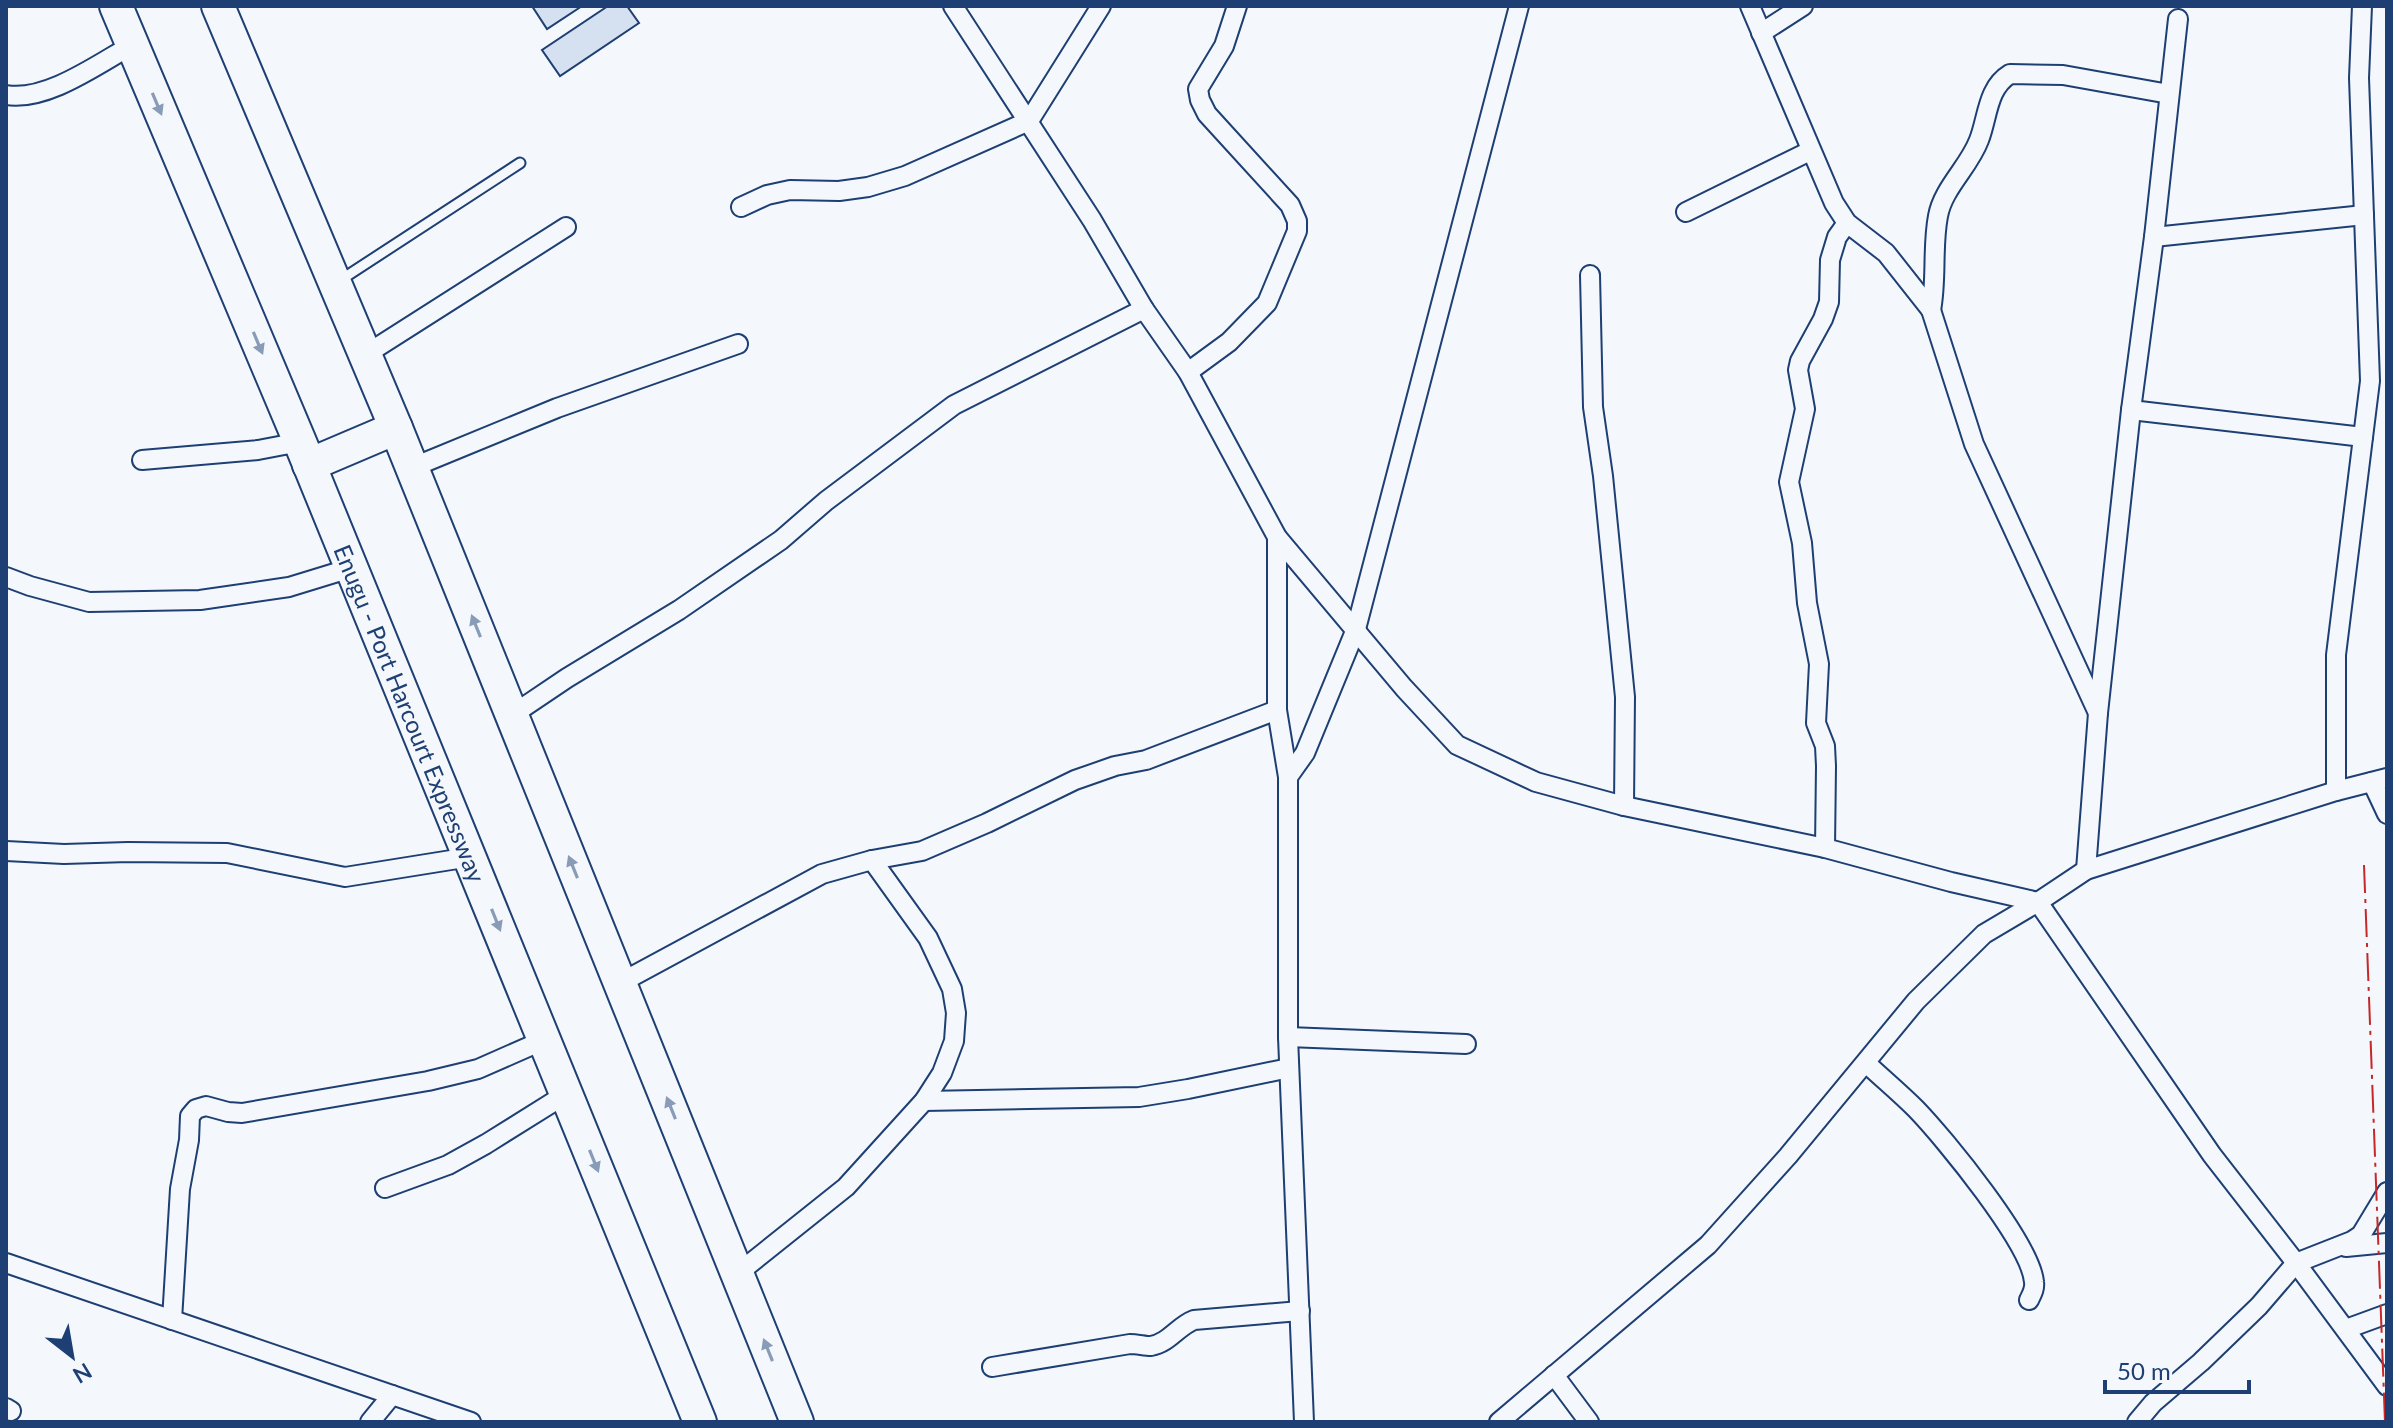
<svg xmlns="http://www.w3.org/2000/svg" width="2393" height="1428" font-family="Lato,sans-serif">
  <rect width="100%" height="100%" fill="#f4f7fb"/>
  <g fill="#d5e0f0" stroke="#1d3f73" stroke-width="2">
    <polygon points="532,6 582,6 547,29"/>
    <polygon points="608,6 627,6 639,23 560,76 542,50"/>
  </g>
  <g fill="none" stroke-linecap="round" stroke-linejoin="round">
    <defs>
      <polyline id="lane" points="339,281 520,163"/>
      <g id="street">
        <polyline points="953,6 1092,220 1144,309 1188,372 1277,537 1404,688 1457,745 1536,782 1624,806 1825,848 1951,882 2038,902 2212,1155 2296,1263 2387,1386"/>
        <polyline points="1750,6 1834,203 1847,223 1886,253 1931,310 1974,444 2098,713"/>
        <polyline points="1761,33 1803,6"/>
        <path d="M6,95c40,7 92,-31 126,-50"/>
        <polyline points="741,207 767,195 790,190 839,191 868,187 905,176 1029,121 1101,6"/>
        <polyline points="1686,212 1810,151"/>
        <polyline points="2154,237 2364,215"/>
        <polyline points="1590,275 1593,407 1603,476 1625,697 1624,806"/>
        <path d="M1931,310c6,-31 1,-63 7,-94 5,-28 31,-49 41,-76 9,-23 8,-52 31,-66l53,1 106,19"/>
        <polyline points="365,355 566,227"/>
        <polyline points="1188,372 1229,342 1267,303 1297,231 1297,221 1290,205 1207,114 1200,100 1198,89 1224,46 1237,6"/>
        <polyline points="2131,410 2363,437"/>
        <polyline points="142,460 258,450 300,442"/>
        <polyline points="411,468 557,408 738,344"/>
        <polyline points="1277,537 1277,710 1288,777 1288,1037 1304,1422"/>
        <polyline points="6,577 30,586 89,602 200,600 289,587 351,568"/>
        <polyline points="512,715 567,678 679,610 781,540 826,501 954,405 1144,309"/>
        <polyline points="1288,777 1305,753 1356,629 1519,6"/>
        <polyline points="2372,782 2387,814"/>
        <polyline points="2336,791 2336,655 2370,381 2359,78 2362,6"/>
        <polyline points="1825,848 1826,766 1825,746 1816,723 1819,664 1807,603 1802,543 1789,482 1805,409 1798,370 1800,361 1823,319 1829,302 1830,260 1837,237 1847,223"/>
        <polyline points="6,851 64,854 128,852 227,853 345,877 470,857"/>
        <polyline points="2086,870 2098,713 2131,410 2154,237 2178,19"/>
        <polyline points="620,983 822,874 872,860 922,851 987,823 1075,780 1115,766 1146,760 1277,710"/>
        <polyline points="1288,1037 1466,1044"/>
        <path d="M1866,1063c16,15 34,30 50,46 29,30 115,135 118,173 1,7 -2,12 -5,18"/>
        <polyline points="924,1101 1139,1097 1188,1089 1289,1068"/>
        <polyline points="385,1188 448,1165 486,1144 566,1094"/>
        <polyline points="2346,1247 2387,1243"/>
        <polyline points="6,1263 471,1422"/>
        <polyline points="737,1274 846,1187 924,1101 942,1073 954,1041 956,1013 952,989 928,938 872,860"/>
        <polyline points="172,1320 180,1189 189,1140 190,1116 196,1109 206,1106 228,1112 242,1113 428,1081 478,1069 544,1040"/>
        <polyline points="2346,1329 2387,1314"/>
        <path d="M992,1367l138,-23c7,0 15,2 21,2 18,-3 27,-20 43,-26l106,-9"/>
        <polyline points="1554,1375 1589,1422"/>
        <polyline points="6,1408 11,1411"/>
        <polyline points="370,1422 392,1395"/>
        <polyline points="1499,1422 1708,1245 1788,1156 1916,1001 1984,934 2038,902 2086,870 2336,791 2387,778"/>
        <polyline points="2137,1422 2153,1403 2201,1362 2259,1306 2296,1263 2352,1241 2361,1235 2387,1192"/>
      </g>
      <g id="highway">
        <path id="s1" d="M116,6l184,436 400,980"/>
        <polyline points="218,6 396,428 797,1422"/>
        <polyline points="309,465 396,428"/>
      </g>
    </defs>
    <use href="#lane" stroke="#1d3f73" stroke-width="13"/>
    <use href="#street" stroke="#1d3f73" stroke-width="22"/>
    <use href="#highway" stroke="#1d3f73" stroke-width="36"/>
    <use href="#lane" stroke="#f4f7fb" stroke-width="9"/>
    <use href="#street" stroke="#f4f7fb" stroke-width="18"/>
    <use href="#highway" stroke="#f4f7fb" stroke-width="32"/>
    <polyline stroke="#c62828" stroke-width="2" stroke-dasharray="28 6 4 6" stroke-linecap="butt" points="2364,865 2385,1422"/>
  </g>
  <defs><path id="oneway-solid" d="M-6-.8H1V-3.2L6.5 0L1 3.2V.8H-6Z" transform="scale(2)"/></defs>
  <g fill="#889bb7">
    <use href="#oneway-solid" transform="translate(157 104) rotate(67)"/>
    <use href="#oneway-solid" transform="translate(258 343) rotate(67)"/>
    <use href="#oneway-solid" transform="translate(476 626) rotate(-112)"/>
    <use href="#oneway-solid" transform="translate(573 867) rotate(-112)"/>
    <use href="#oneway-solid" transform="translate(496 920) rotate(68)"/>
    <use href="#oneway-solid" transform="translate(671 1108) rotate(-112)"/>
    <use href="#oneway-solid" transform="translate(594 1161) rotate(68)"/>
    <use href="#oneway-solid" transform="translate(768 1350) rotate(-112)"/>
  </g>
  <g text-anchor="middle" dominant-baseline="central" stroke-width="6" stroke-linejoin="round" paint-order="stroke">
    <g font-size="24" fill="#1d3f73" stroke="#f4f7fb">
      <text stroke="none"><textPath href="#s1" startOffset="766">Enugu - Port Harcourt Expressway</textPath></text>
    </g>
  </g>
  <rect width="2393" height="1428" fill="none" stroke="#1d3f73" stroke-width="16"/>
  <g transform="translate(72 1356) rotate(149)" stroke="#f4f7fb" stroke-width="6" paint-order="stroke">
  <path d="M0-6L14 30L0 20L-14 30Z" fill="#1d3f73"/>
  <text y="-12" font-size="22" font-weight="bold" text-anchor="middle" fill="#1d3f73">N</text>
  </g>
  <path d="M2105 1380v12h144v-12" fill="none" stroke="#1d3f73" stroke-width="4"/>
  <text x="2117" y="1380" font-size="24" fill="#1d3f73" stroke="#f4f7fb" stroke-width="6" paint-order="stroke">50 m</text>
</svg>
